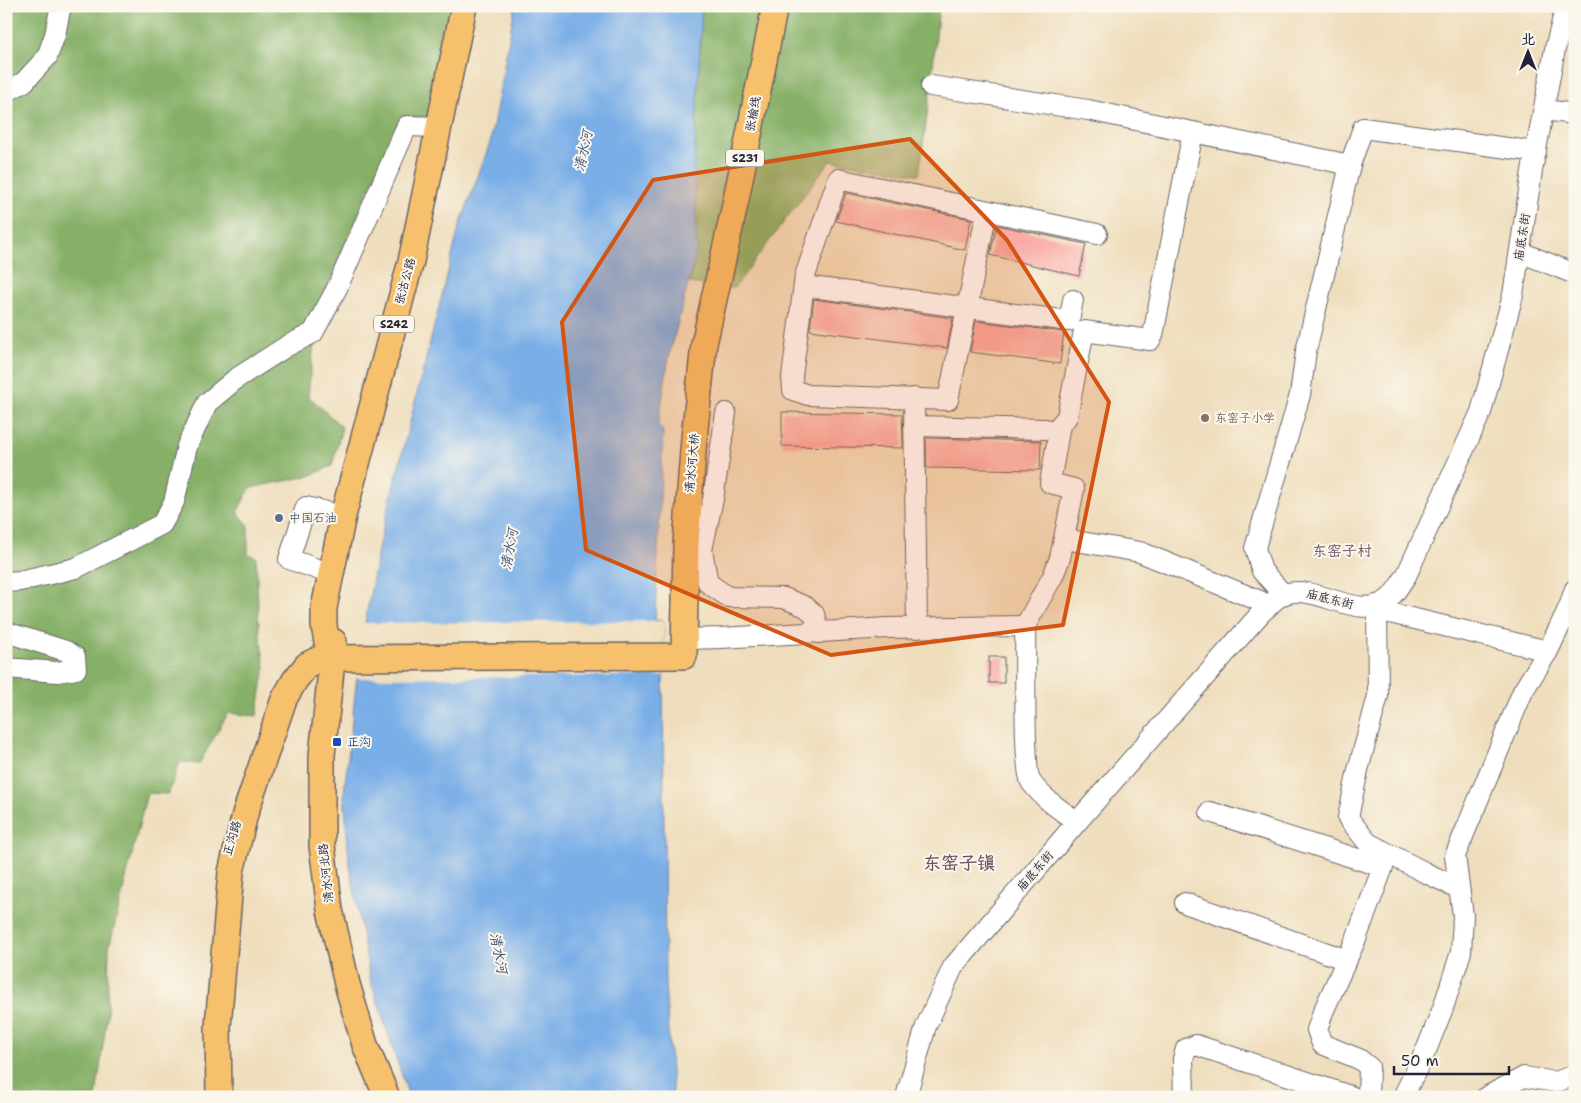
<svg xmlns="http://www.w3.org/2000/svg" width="1581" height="1103" font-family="'Shantell Sans','LXGW WenKai TC',sans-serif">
  <rect width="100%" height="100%" fill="#fbf7ec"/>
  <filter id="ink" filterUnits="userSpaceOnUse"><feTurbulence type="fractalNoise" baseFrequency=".02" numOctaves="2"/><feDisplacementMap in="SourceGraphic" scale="10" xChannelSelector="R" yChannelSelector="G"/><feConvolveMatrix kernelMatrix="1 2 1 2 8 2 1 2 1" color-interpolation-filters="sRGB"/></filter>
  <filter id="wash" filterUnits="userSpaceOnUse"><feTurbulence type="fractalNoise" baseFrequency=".0096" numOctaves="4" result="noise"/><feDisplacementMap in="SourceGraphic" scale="20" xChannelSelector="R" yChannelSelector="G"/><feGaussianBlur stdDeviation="1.12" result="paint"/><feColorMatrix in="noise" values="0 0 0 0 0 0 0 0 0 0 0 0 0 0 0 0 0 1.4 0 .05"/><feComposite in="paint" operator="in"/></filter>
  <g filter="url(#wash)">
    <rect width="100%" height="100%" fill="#efdebd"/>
    <g fill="#86b068" stroke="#546952">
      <polygon points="6,6 455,6 433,117 400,117 318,309 308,396 342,427 332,466 309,476 250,488 237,512 248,524 248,554 256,557 259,630 265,667 257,716 228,713 199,764 180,762 168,794 147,793 109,948 107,1016 96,1097 6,1097"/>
      <polygon points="702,6 939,6 931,86 919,175 830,161 734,288 688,283 697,250 694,168"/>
    </g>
    <polygon fill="#79aee7" stroke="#4e6891" points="515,6 702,6 694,168 697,250 669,356 658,425 663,431 655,620 664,621 663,656 665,984 673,1097 409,1097 370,979 349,860 344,793 359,658 379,544 459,228 490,143"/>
    <polygon fill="#efdebd" points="655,621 664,621 663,676 354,678 362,623"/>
    <g id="blocks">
      <g fill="#faaba7">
        <polygon points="846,193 971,219 965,250 836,221"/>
        <polygon points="997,225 1086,244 1079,276 990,255"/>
        <polygon points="814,299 953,318 947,348 810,330"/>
        <polygon points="976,321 1064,332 1060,364 970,352"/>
        <polygon points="782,412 902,414 903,448 782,446"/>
        <polygon points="926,438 1041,441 1040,470 927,468"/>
        <rect x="989" y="657" width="15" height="26"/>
      </g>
    </g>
  </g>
  <g filter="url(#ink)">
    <use href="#blocks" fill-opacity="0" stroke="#6a6468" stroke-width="1"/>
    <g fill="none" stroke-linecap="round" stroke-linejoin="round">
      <defs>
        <g id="minor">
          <polyline points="931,86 1088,110 1350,165 1363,128 1536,152"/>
          <polyline points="6,92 24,82 47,57 55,35 60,10 59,6"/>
          <polyline points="1544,110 1575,114"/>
          <polyline points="987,211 948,400 808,395 793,390 792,377 805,276 838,179 1097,234"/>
          <polyline points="1520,252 1575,274"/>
          <polyline points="804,286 1069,321 1073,300"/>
          <polyline points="914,398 917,628"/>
          <polyline points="726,413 713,499 702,550 708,583 728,597 784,598 806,607 814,614 819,633"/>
          <polyline points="914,426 1046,429"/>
          <polyline points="1064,539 1140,552 1260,601 1268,607"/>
          <polyline points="331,574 289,559 306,507 343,516"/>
          <polyline points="6,582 20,581 76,568 162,524 174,502 187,446 207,403 237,378 287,346 313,333 337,288 407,126 438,127"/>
          <polyline points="1283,594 1262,571 1255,548 1300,395 1306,351 1350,165"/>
          <polyline points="1377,605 1378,696 1358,770 1348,818 1368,843 1424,872 1458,888"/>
          <polyline points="1377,605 1390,613 1548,651"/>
          <polyline points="1025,626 1053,576 1060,558 1074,489 1050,483 1060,425 1067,417 1084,331 1150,340 1153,335 1193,132"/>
          <polyline points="6,632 66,651 75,657 76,669 57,672 6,668"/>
          <path d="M685,639l37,-1 165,-10 138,-2c1,23 -2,144 6,156 12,17 30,28 46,40"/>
          <polyline points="1210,812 1383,867 1356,939 1323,1012 1317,1030 1322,1044 1359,1059 1369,1067 1368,1097"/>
          <polyline points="1185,903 1347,960"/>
          <path d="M906,1097l20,-71 27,-59 124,-145 184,-209c7,-6 15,-16 24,-19 32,-11 75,30 105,4 6,-6 11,-15 16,-22l75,-164 32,-117 19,-124 23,-122 11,-43"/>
          <polyline points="1184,1097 1183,1059 1186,1049 1196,1045 1353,1097"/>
          <polyline points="1403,1097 1427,1048 1443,1008 1461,952 1463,916 1455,856 1523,691 1548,651 1569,607 1575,589"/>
          <polyline points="1486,1097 1524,1077 1556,1082 1575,1075"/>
        </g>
        <g id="major">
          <polyline points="327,642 324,626 324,608 343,516 411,261 464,6"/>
          <polyline points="334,642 322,755 322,845 330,910 347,984 365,1045 387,1097"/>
          <polyline points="219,1097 218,1026 231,872 245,814 284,699 295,680 307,665 321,658 684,656 686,543 694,438 704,344 733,214 775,6"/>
        </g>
      </defs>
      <use href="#minor" stroke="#6a6468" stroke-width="22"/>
      <use href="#major" stroke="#6a6468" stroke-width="28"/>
      <use href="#minor" stroke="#fff" stroke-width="20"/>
      <use href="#major" stroke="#f7c06c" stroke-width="25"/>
    </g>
  </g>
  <path fill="#d45411" fill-opacity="0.2" stroke="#d45411" stroke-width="4" stroke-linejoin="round" d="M910,139l97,101 102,162 -46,223 -232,30 -245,-105 -24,-228 91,-142z"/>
  <circle fill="#8d6e63" stroke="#fbf7ec" stroke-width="2" cx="1205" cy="418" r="5"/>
  <circle fill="#5c6f8a" stroke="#fbf7ec" stroke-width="2" cx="279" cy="518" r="5"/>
  <rect fill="#1a4fb4" stroke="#fbf7ec" stroke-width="2" x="332" y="737" width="10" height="10" rx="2.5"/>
  <g text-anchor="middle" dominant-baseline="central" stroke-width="4" stroke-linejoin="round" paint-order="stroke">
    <g fill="#fbf7ec" stroke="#636270" stroke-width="1">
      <rect x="726" y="149.5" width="38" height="17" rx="4"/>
      <rect x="374" y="315.5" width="40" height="17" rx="4"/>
    </g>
    <g font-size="11" font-weight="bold" fill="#22223b">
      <text x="745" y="158">S231</text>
      <text x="394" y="324">S242</text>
    </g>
    <g font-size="12" fill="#22223b" stroke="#fbf7ec">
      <text transform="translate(753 114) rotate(-79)">张榆线</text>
      <text transform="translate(1522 237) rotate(-81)">庙底东街</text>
      <text transform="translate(405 281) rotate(-75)">张沽公路</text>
      <text transform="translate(692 463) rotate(-85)">清水河大桥</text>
      <text transform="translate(1330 599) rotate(14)">庙底东街</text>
      <text transform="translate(232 838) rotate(-73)">正沟路</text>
      <text transform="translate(1035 871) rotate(-49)">庙底东街</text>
      <text transform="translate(326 873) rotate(-96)">清水河北路</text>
    </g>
    <g font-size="12" fill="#785e54" stroke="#fbf7ec" text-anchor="start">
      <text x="1215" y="418">东窑子小学</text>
    </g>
    <g font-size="12" fill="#4e5e75" stroke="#fbf7ec" text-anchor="start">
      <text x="289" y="518">中国石油</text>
    </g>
    <g font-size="12" fill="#164399" stroke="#fbf7ec" text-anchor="start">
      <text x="347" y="742">正沟</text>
    </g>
    <g font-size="14" font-style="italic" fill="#405377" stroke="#fbf7ec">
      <text transform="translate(583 151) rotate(-78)">清水河</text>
      <text transform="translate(509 549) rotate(-80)">清水河</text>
      <text transform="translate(499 953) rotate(79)">清水河</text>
    </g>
    <g font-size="15" fill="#6e5261" stroke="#fbf7ec">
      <text x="1342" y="551">东窑子村</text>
    </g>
    <g font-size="18" font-weight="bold" fill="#6e5261" stroke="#fbf7ec">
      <text x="959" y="863">东窑子镇</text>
    </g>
  </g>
  <rect width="1581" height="1103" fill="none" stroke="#fbf7ec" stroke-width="25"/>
  <g transform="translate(1528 52)" stroke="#fbf7ec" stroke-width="4" paint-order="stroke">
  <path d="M0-4L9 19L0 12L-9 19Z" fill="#22223b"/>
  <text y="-8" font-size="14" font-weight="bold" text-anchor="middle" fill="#22223b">北</text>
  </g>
  <path d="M1394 1066v8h115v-8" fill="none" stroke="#22223b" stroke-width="2.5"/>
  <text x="1401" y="1066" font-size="15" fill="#22223b" stroke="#fbf7ec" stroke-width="4" paint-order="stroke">50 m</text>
</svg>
